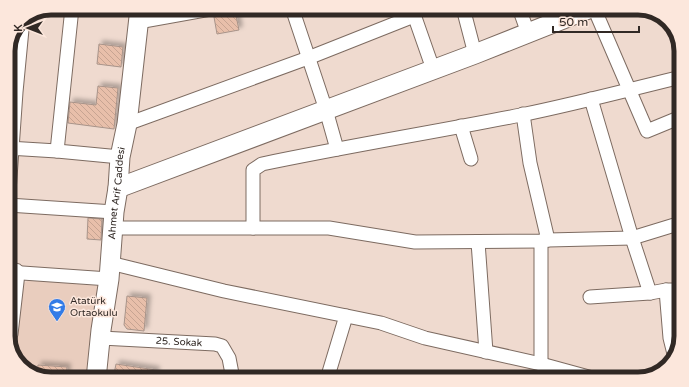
<svg xmlns="http://www.w3.org/2000/svg" width="689" height="387" font-family="'Varela Round',sans-serif">
  <defs>
    <pattern id="building-back-hatch" width="6" height="6" patternUnits="userSpaceOnUse"><rect width="6" height="6" fill="#e8bfaa"/><path d="M-1 5l2 2M0 0l6 6M5-1l2 2" fill="none" stroke="#c7a492"/></pattern>
    <filter id="shadow"><feDropShadow dx="3.5" dy="-3.5" stdDeviation="2" flood-color="#0004"/></filter>
  </defs>
  <rect width="100%" height="100%" fill="#efdacf"/>
  <polygon fill="#e9cdbe" points="29,280 100,286 91,379 51,379 30,373 15,360 20,286"/>
  <g fill="url(#building-back-hatch)" stroke="#a8948a" filter="url(#shadow)">
    <polygon points="235,11 239,30 217,34 214,17"/>
    <polygon points="99,44 123,47 121,67 97,64"/>
    <polygon points="98,86 118,88 114,129 68,123 70,102 96,105"/>
    <polygon points="88,218 102,219 101,240 87,239"/>
    <polygon points="127,296 147,298 144,331 127,329 124,325"/>
    <polygon points="116,364 156,370 155,379 113,379"/>
    <polygon points="38,365 67,367 66,379 51,379 37,375"/>
  </g>
  <g fill="none" stroke-linecap="round" stroke-linejoin="round">
    <defs>
      <g id="street">
        <polyline points="292,8 326,110 337,149"/>
        <polyline points="463,8 475,54"/>
        <polyline points="519,8 528,33"/>
        <polyline points="594,8 647,131 681,117"/>
        <polyline points="412,9 433,69"/>
        <polyline points="138,22 216,8"/>
        <polyline points="591,99 632,238 650,293"/>
        <polyline points="523,114 530,163 548,240"/>
        <polyline points="127,124 308,58 414,16"/>
        <polyline points="461,126 471,159"/>
        <polyline points="8,148 57,151 120,157"/>
        <polyline points="57,151 72,8"/>
        <polyline points="8,205 114,212"/>
        <polyline points="8,206 16,92 23,19"/>
        <polyline points="112,228 329,228 415,242 541,241 548,240 632,238 681,223"/>
        <path d="M253,228v-58l9,-6c86,-18 173,-32 259,-49 54,-11 107,-25 160,-38"/>
        <polyline points="478,242 486,352"/>
        <polyline points="110,263 224,291 381,323 425,338 541,364 596,379"/>
        <polyline points="8,272 109,279"/>
        <polyline points="666,290 670,338 675,358"/>
        <polyline points="590,297 650,293 666,290 681,290"/>
        <path id="s1" d="M101,338l114,6 7,2 7,12 4,21"/>
        <polyline points="541,364 541,241"/>
        <polyline points="327,379 346,316"/>
      </g>
      <g id="secondary">
        <polyline points="118,188 475,54 591,8"/>
        <polyline points="8,334 15,273"/>
        <path id="s2" d="M96,379l5,-49 8,-51 5,-67 4,-24 2,-31 7,-33 13,-116"/>
      </g>
    </defs>
    <use href="#street" stroke="#7d6b61" stroke-width="15"/>
    <use href="#secondary" stroke="#7d6b61" stroke-width="21"/>
    <use href="#street" stroke="#fff" stroke-width="13"/>
    <use href="#secondary" stroke="#fff" stroke-width="19"/>
  </g>
  <defs>
    <symbol id="school-pin" viewBox="-11 -11 22 30"><path d="M0 17L-7.5 6A9.5 9.5 0 1 1 7.5 6Z" fill="#327be7" stroke="#fce7dc"/><path d="M0-5L7-2L0 1L-7-2ZM-4 1L0 2.5L4 1V4Q0 6-4 4Z" fill="#fff"/></symbol>
  </defs>
  <g fill-rule="evenodd">
    <use href="#school-pin" x="47" y="297" width="20" height="27"/>
  </g>
  <g text-anchor="middle" dominant-baseline="central" stroke-width="3" stroke-linejoin="round" paint-order="stroke">
    <g font-size="10" fill="#312925" stroke="#fce7dc">
      <text stroke="none"><textPath href="#s2" startOffset="187">Ahmet Arif Caddesi</textPath></text>
      <text stroke="none"><textPath href="#s1" startOffset="78">25. Sokak</textPath></text>
    </g>
    <g font-size="10" fill="#312925" stroke="#fce7dc" text-anchor="start">
      <text x="70" y="301">Atatürk<tspan x="70" dy="12">Ortaokulu</tspan></text>
    </g>
  </g>
  <path d="M0 0H689V387H0ZM51 15H638A36 36 0 0 1 674 51V336A36 36 0 0 1 638 372H51A36 36 0 0 1 15 336V51A36 36 0 0 1 51 15Z" fill="#fce7dc" fill-rule="evenodd"/>
  <path fill="none" stroke="#312925" stroke-width="5" d="M51 15H638A36 36 0 0 1 674 51V336A36 36 0 0 1 638 372H51A36 36 0 0 1 15 336V51A36 36 0 0 1 51 15Z"/>
  <g transform="translate(28 28) rotate(270)" stroke="#fce7dc" stroke-width="3" paint-order="stroke">
  <path d="M0-3L7 15L0 10L-7 15Z" fill="#312925"/>
  <text y="-6" font-size="11" font-weight="bold" text-anchor="middle" fill="#312925">K</text>
  </g>
  <path d="M553 26v6h86v-6" fill="none" stroke="#312925" stroke-width="2"/>
  <text x="559" y="26" font-size="12" fill="#312925" stroke="#fce7dc" stroke-width="3" paint-order="stroke">50 m</text>
</svg>
